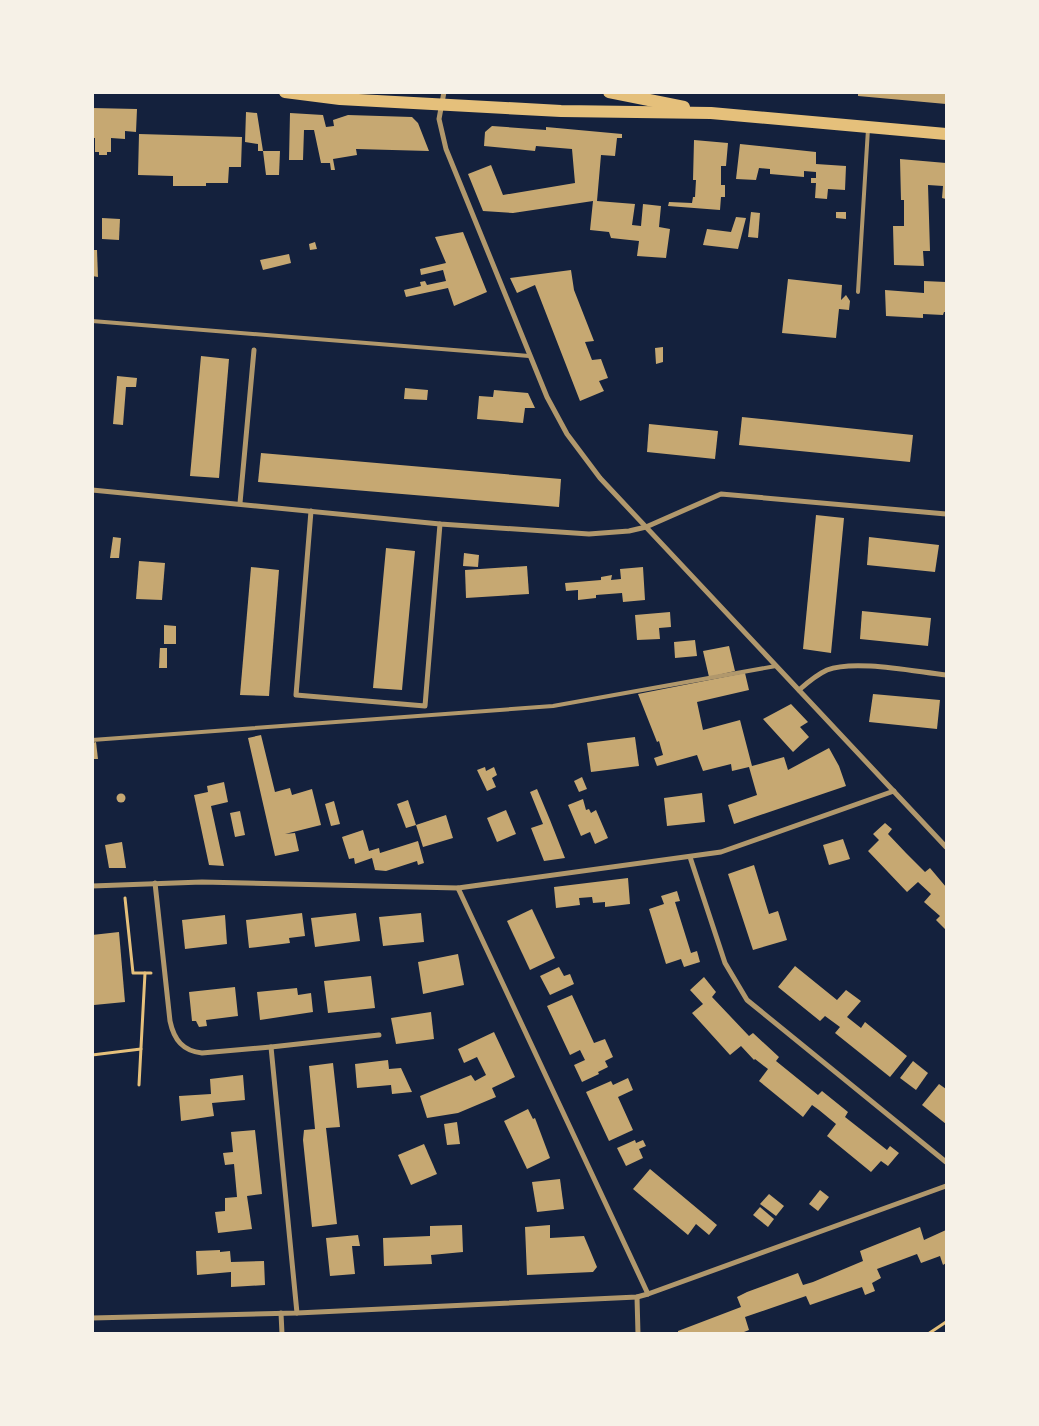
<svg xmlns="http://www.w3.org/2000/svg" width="1039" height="1426" font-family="Montserrat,sans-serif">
  <rect width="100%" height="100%" fill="#14213d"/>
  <g fill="#c6a872">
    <polygon points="858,92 946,92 946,104 858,96"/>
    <polygon points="92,108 137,109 136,132 125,131 125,139 111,138 111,152 107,152 107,155 99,155 99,152 95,152 95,138 92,138"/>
    <polygon points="246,112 257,113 263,151 258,151 258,144 245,142"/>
    <polygon points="290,113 323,115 326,127 334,126 333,120 348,115 412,117 418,123 429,151 356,149 357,155 333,159 335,170 331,170 330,163 321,163 314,130 304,130 303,160 289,160"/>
    <polygon points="492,126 546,130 546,127 622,134 622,138 617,138 615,156 601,155 597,201 635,204 632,225 641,226 643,204 661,206 659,227 670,229 666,258 637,256 639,241 611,238 609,232 590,230 593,201 513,213 483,211 468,174 491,165 503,195 575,183 572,149 536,146 535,151 484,146 485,132"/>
    <polygon points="139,134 242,137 241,167 229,167 228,183 206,183 206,186 173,186 173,176 138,175"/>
    <polygon points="694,140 728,143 726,166 721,166 721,185 725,185 725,197 721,197 720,210 668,206 669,202 692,203 693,197 695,197 696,180 693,180"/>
    <polygon points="740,144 816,152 816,164 846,166 845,190 828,189 827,199 815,198 816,183 811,183 811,178 816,178 816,172 804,171 804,177 770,174 770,169 759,168 756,180 736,179"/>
    <polygon points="263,151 280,151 279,175 266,175"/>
    <polygon points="900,159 946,163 946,199 942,198 943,186 928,185 930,251 923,251 924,266 894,265 893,226 904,226 904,200 901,200"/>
    <polygon points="751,212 760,213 758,238 748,237"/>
    <polygon points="836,212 846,212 846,219 836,218"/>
    <polygon points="736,217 746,218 738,249 703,245 707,229 731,232"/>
    <polygon points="102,218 120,219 119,240 102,239"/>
    <polygon points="463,232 487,292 454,306 448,288 406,297 404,290 421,286 420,282 425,281 427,285 446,281 443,270 421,275 420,269 446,263 435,237"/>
    <polygon points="315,242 317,249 310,250 309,244"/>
    <polygon points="92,250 97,250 98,277 92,276"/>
    <polygon points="289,254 291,263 263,270 260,260"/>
    <polygon points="571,270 574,290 594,341 585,342 592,360 601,359 608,378 599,381 604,391 580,401 535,285 517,293 510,278"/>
    <polygon points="788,279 842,285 841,300 846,295 850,301 849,310 839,309 836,338 782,333"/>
    <polygon points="924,281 946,282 946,312 944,312 943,315 923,314 923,318 886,316 885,290 924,293"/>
    <polygon points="663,347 663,362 656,364 655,348"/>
    <polygon points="201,356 229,359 219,478 190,476"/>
    <polygon points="117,376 137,378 136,387 126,387 123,425 113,424"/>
    <polygon points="405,388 428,390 427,400 404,399"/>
    <polygon points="494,390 528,393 535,408 525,408 523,423 477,419 479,396 493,397"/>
    <polygon points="742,417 913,435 910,462 739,445"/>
    <polygon points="649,424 718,431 715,459 647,452"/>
    <polygon points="261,453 561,479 559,507 258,482"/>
    <polygon points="816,515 844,518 831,653 803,649"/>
    <polygon points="113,537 121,538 119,558 110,558"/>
    <polygon points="869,537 939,545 935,572 867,565"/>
    <polygon points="386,548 415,551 402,690 373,688"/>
    <polygon points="464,553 479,555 478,567 463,566"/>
    <polygon points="139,561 165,563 162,600 136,599"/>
    <polygon points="527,566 529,594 466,598 465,570"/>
    <polygon points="251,567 279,570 269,696 240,695"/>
    <polygon points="643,567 645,600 623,602 622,593 596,595 596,598 578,600 578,590 566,591 565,583 601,580 601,577 612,575 611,580 621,579 620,569"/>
    <polygon points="862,611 931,618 928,646 860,639"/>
    <polygon points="670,612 671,627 659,628 660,639 637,640 635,615"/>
    <polygon points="164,625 176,626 176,644 164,644"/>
    <polygon points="695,640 697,656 675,658 674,642"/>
    <polygon points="729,646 735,671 709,677 703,651"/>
    <polygon points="160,648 167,648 167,668 159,668"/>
    <polygon points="745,673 749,690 697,702 703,730 740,720 752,766 784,757 788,770 829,748 839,766 846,786 734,824 728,805 757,795 749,767 732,771 731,764 703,771 697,755 657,766 654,758 663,755 659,741 657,742 638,694"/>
    <polygon points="873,694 940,700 937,729 869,722"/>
    <polygon points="791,704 808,722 800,727 809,737 793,752 763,719"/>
    <polygon points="261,735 275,792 290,788 292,795 312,789 321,825 285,834 295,833 299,851 275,856 248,738"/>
    <polygon points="635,737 639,766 591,772 587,743"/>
    <polygon points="96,742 98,759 92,759 92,743"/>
    <polygon points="485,767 486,771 494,767 497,775 492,778 496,787 487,791 477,770"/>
    <polygon points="582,777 587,789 579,792 574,781"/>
    <polygon points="224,782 228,802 211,806 224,866 209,865 194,795 208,792 207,786"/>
    <polygon points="537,789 550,820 565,858 544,861 531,828 543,824 530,792"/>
    <polygon points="702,793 705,822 667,826 664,798"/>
    <circle cx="121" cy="798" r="4.5"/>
    <polygon points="583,799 586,810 589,809 591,813 596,810 608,838 595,844 590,832 581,836 568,805"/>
    <polygon points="408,800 416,825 446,815 453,838 423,847 416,825 406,828 397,804"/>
    <polygon points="334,801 340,824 331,826 325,804"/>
    <polygon points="506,810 516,834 497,842 487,818"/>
    <polygon points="240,811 245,835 235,837 230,813"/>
    <polygon points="885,823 892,829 888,834 906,853 925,872 930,868 946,887 946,930 936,920 940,916 924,902 931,894 918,882 907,892 868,851 879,840 873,834"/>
    <polygon points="363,830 369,851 379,848 380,853 418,841 424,863 418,865 417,861 386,871 375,870 372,858 355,864 354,858 349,859 342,837"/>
    <polygon points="843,839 850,859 829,865 823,845"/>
    <polygon points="122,842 126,868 109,868 105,845"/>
    <polygon points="754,865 769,914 778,911 787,940 753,950 728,874"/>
    <polygon points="628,878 630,904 605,907 605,902 593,903 592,897 579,898 580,905 556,908 554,887"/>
    <polygon points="677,891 680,901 675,902 691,953 697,951 700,962 684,967 681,959 666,964 649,909 664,904 661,896"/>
    <polygon points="532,909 555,958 530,970 507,921"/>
    <polygon points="302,913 305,936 289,938 290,943 249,948 246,920"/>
    <polygon points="356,913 360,941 315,947 311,918"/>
    <polygon points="421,913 424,942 383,946 379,917"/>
    <polygon points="225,915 227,944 185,949 182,920"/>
    <polygon points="119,932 125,1002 94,1005 92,935"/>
    <polygon points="458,954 464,985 423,994 418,962"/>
    <polygon points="795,966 837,1000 846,990 861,1001 847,1017 861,1028 865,1022 907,1056 890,1077 835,1033 840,1027 825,1016 820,1021 778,987"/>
    <polygon points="559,967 564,976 570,974 574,984 550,995 540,976"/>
    <polygon points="371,976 375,1008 328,1013 324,981"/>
    <polygon points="704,977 716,992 712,997 749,1036 753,1033 779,1057 776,1061 818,1095 822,1091 848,1112 845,1117 887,1150 890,1146 899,1153 888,1166 881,1161 871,1172 827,1136 836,1124 819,1110 812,1105 803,1117 759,1081 768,1069 755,1059 754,1060 741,1046 730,1055 692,1013 703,1004 690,990"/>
    <polygon points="235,987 238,1016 206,1020 207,1026 199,1027 196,1021 192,1021 189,992"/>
    <polygon points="297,988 298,995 311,993 313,1012 260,1020 257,992"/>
    <polygon points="572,995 594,1043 605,1039 613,1057 605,1061 608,1067 598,1072 599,1074 582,1082 574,1065 585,1060 580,1050 570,1055 547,1006"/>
    <polygon points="431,1012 434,1039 396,1044 391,1018"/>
    <polygon points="494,1032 515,1077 492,1088 496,1097 458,1113 427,1118 420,1096 471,1075 475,1081 486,1075 477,1057 464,1063 458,1049"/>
    <polygon points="388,1060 389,1069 401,1068 412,1092 392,1094 391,1085 357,1088 355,1064"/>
    <polygon points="913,1061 928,1073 916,1090 900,1078"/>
    <polygon points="333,1063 340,1127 326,1128 337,1224 312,1227 303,1140 304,1130 315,1129 309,1066"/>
    <polygon points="243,1075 245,1100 212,1103 214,1116 181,1121 179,1096 211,1094 210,1079"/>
    <polygon points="628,1078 633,1090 618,1097 633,1130 609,1141 586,1092 611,1081 613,1085"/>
    <polygon points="939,1084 946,1089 946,1124 922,1105"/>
    <polygon points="528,1109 533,1119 535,1118 550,1158 527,1169 504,1121"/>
    <polygon points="457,1122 460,1144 447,1145 444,1124"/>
    <polygon points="255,1130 262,1194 247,1196 252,1229 218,1233 215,1212 225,1211 225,1198 237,1197 234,1164 225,1165 223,1153 233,1152 231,1132"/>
    <polygon points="635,1140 636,1143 643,1140 646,1146 639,1149 643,1158 626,1166 617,1148"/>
    <polygon points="424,1144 437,1174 411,1185 398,1155"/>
    <polygon points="650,1169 717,1225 709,1235 696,1224 688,1235 633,1189"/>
    <polygon points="560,1179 564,1209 537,1212 532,1182"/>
    <polygon points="820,1190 829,1197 818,1211 809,1204"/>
    <polygon points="769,1194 784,1206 776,1216 760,1204"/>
    <polygon points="760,1207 774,1219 768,1227 753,1215"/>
    <polygon points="462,1225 463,1252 431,1255 432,1264 384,1266 383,1238 430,1236 430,1226"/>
    <polygon points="550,1225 550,1238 584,1236 597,1267 593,1272 527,1275 525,1227"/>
    <polygon points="920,1227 924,1240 946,1230 946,1263 943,1265 940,1256 921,1263 917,1254 877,1269 881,1278 872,1283 875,1291 865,1295 862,1287 810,1305 806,1296 745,1317 749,1330 739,1334 678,1334 678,1331 741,1307 737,1297 747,1292 798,1273 803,1285 813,1282 863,1261 860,1251"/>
    <polygon points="358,1235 360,1246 352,1246 355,1274 330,1276 326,1238"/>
    <polygon points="220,1250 220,1252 230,1251 231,1262 264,1261 265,1285 231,1287 231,1272 197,1275 196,1251"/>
  </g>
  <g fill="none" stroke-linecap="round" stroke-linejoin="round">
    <g stroke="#e5c07b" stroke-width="3">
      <polyline points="125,898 133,973 145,973"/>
      <polyline points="92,1055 141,1049"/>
      <polyline points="139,1085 145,973 151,973"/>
      <polyline points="928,1334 946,1322"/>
    </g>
    <g stroke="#b1986c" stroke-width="4">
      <polyline points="858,292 868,129"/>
      <polyline points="92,321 529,356"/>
      <polyline points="92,740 553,706 776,666"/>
    </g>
    <g stroke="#b1986c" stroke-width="5">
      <polyline points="444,92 439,119 446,149 547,397 567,434 600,478 946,847"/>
      <polyline points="92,490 440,524 589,534 629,531 646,527 721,494 946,514"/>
      <polyline points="240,503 254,350"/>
      <polyline points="311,511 296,695 425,706 440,524"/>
      <path d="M799,690c9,-8 17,-15 28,-20 28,-11 89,2 119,5"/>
      <polyline points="690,857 725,963 747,1000 946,1162"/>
      <path d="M155,883l15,138c4,19 13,30 32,32l69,-6 26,266"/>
      <polyline points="92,886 202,882 458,888 721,852 894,791"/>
      <polyline points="458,888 648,1294 946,1186"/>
      <polyline points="271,1047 379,1035"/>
      <polyline points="637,1297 638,1334"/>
      <polyline points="281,1313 282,1334"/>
      <polyline points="92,1318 297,1313 637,1297 648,1294"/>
    </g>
    <g stroke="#e5c07b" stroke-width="12">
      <polyline points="285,92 340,99 561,111 711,113 946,134"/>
      <polyline points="609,92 684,107"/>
    </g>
  </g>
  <rect width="1039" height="1426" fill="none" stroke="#f6f1e7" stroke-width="188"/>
</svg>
